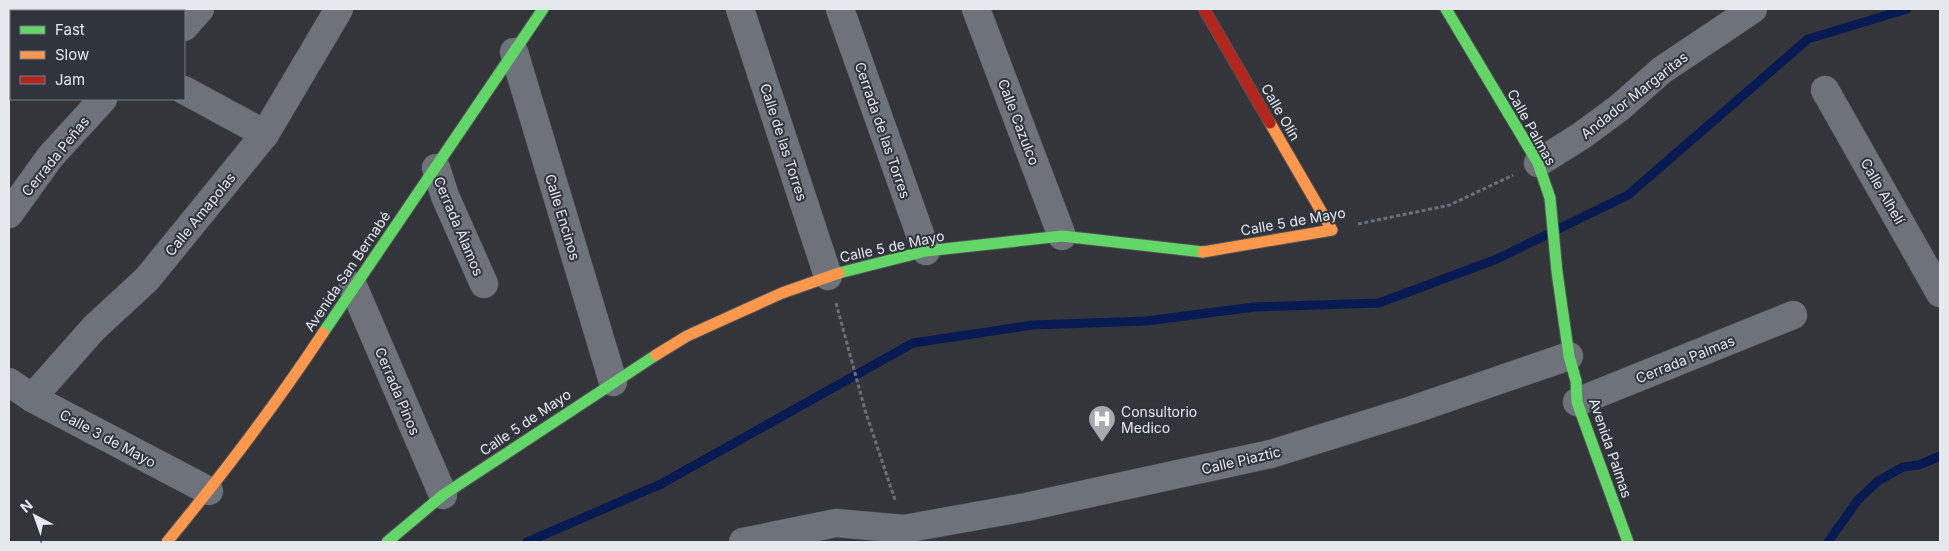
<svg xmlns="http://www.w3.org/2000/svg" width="1949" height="551" font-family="Inter,sans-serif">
  <rect width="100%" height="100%" fill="#33353a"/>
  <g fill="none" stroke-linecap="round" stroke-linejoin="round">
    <g stroke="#081a52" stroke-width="9">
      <polyline points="527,542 661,484 913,343 1033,325 1146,321 1254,307 1379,303 1497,259 1628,195 1808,39 1907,9"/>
      <polyline points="1828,542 1858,500 1878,481 1903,467 1919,465 1940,456"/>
    </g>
    <defs>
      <g id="street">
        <polyline points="62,9 65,11"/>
        <polyline points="740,9 828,276"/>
        <polyline points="840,9 926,251"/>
        <polyline points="976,9 1062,236"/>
        <polyline points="184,27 200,9"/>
        <polyline points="514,52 613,382"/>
        <polyline points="184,90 265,134"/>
        <polyline points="1825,90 1940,293"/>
        <polyline points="1538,163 1581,136 1619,108 1662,70 1753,9"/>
        <polyline points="436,168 445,196 484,284"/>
        <polyline points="9,214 50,157 103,99"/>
        <polyline points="353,286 443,495"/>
        <polyline points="9,382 32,398 209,491"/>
        <polyline points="32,398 94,328 147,279 265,134 339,9"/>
        <polyline points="1577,402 1793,315"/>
        <polyline points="743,542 836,523 904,529 1026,507 1271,454 1412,410 1569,356"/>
      </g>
      <g id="fast">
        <polyline points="1446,9 1538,163 1550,198 1557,272 1569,356 1576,381 1577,402 1628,542"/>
        <polyline points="839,273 926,251 1062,236 1203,252"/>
        <polyline points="323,333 543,9"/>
        <polyline points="387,542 443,495 656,355"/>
      </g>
      <g id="slow">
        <polyline points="1203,252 1332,230 1270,123"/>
        <polyline points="656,355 687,336 782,293 839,273"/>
        <path d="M167,542c55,-67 108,-136 156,-209"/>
      </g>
      <polyline id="jam" points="1204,9 1270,123"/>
    </defs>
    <use href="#street" stroke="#505256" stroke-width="29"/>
    <use href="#fast" stroke="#505256" stroke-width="13"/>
    <use href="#slow" stroke="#505256" stroke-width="13"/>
    <use href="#jam" stroke="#505256" stroke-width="13"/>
    <g stroke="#6b6f76" stroke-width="3" stroke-dasharray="4 2.5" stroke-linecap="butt">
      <polyline points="1358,224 1450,205 1513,175"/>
      <polyline points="836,303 865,410 895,500"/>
    </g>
    <use href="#street" stroke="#6e727b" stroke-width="28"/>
    <use href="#fast" stroke="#63d668" stroke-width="11"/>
    <use href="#slow" stroke="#ff974d" stroke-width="11"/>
    <use href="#jam" stroke="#b3261e" stroke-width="11"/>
  </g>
  <defs>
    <symbol id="hospital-pin" viewBox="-11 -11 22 30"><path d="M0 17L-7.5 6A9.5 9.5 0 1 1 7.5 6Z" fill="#a7a9ae" stroke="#30343d"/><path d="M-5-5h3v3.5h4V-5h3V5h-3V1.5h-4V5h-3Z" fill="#fff"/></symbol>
  </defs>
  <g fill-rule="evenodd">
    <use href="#hospital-pin" x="1086" y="403" width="32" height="43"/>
  </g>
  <g text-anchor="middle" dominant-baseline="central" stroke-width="4" stroke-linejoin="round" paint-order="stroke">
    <g font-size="14" fill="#e5e8ed" stroke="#30343d">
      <text transform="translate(1634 95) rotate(-38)">Andador Margaritas</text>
      <text transform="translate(1281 112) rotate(60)">Calle Olín</text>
      <text transform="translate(1019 122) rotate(69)">Calle Cazulco</text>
      <text transform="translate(1532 127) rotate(61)">Calle Palmas</text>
      <text transform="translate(883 130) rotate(71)">Cerrada de las Torres</text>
      <text transform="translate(784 142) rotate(72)">Calle de las Torres</text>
      <text transform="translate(55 156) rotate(-51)">Cerrada Peñas</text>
      <text transform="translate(1883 191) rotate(60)">Calle Alhelí</text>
      <text transform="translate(200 214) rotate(-51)">Calle Amapolas</text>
      <text transform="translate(563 217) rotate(73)">Calle Encinos</text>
      <text transform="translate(1293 221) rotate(-10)">Calle 5 de Mayo</text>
      <text transform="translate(459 226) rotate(67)">Cerrada Álamos</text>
      <text transform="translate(892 246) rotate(-12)">Calle 5 de Mayo</text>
      <text transform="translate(347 271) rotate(-56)">Avenida San Bernabé</text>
      <text transform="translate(1685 359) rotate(-22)">Cerrada Palmas</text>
      <text transform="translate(398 391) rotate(67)">Cerrada Pinos</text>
      <text transform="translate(525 422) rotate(-34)">Calle 5 de Mayo</text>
      <text transform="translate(108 438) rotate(28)">Calle 3 de Mayo</text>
      <text transform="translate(1611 448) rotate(71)">Avenida Palmas</text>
      <text transform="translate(1241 460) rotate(-13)">Calle Piaztic</text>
    </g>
    <g font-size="14" fill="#e5e8ed" stroke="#30343d" text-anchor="start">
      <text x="1121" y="411">Consultorio<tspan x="1121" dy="16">Medico</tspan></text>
    </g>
  </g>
  <rect width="1949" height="551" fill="none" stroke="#e5e8ed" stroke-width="20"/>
  <rect x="10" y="10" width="175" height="90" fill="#30343d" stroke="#787c83"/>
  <rect x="20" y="26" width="25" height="8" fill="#63d668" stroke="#787c83"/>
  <text x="55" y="35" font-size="15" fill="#e5e8ed">Fast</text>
  <rect x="20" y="51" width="25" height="8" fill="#ff974d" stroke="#787c83"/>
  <text x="55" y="60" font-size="15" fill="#e5e8ed">Slow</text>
  <rect x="20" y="76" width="25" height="8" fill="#b3261e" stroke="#787c83"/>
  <text x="55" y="85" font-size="15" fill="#e5e8ed">Jam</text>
  <g transform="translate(35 516) rotate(319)" stroke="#30343d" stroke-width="4" paint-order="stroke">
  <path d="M0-4L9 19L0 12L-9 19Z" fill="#e5e8ed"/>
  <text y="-8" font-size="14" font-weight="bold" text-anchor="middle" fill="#e5e8ed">N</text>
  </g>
</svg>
